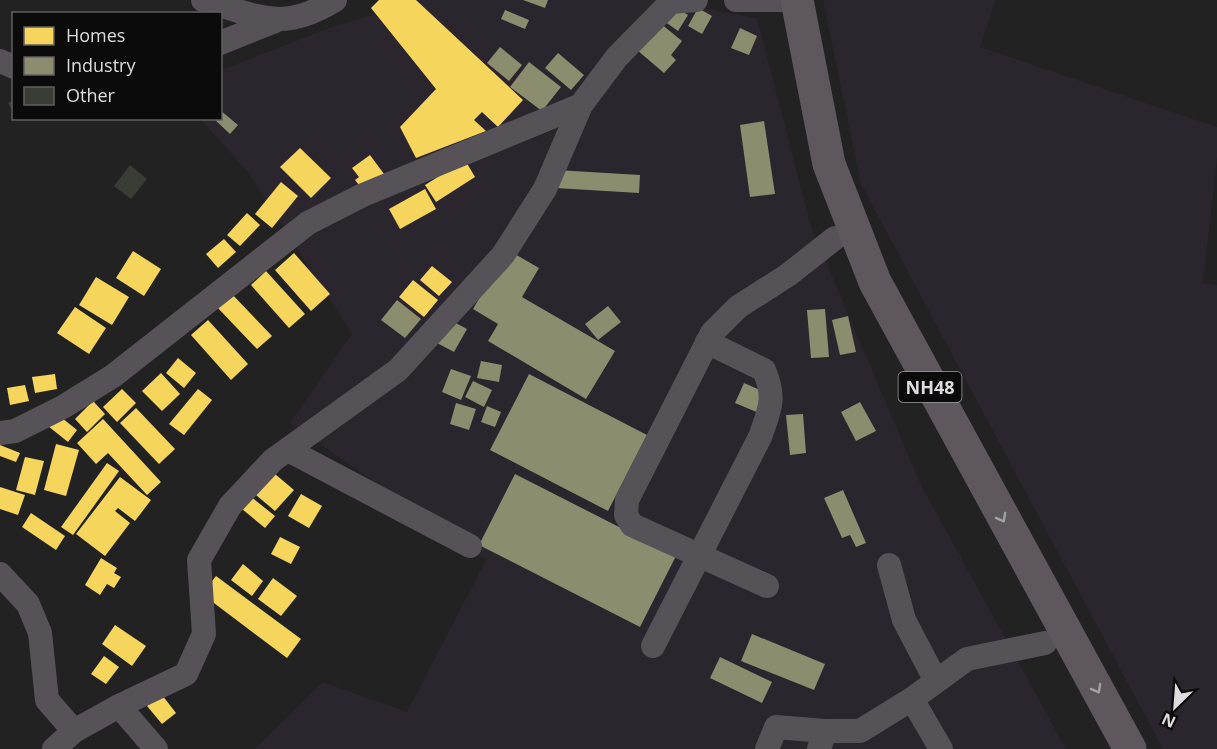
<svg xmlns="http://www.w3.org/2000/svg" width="1217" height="749" font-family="'Open Sans',sans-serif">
  <rect width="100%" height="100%" fill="#232223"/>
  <g fill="#2b252d">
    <polygon points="419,0 661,0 757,18 811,227 921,485 1066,749 255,749 323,682 407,712 486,560 290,423 352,334 247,171 200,119 220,118 221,70 332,27"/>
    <polygon points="823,0 996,0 980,47 1217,127 1217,159 1203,283 1217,285 1217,749 1163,749 861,184"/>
  </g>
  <g fill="#f6d55c">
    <polygon points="379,0 416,0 523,100 498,127 482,112 474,120 486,131 416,158 400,127 436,89 371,8"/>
    <polygon points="300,148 331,178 311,198 280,167"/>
    <polygon points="370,155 384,174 363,190 355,180 359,177 352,168"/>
    <polygon points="465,160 475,177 436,202 425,185"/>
    <polygon points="281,182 298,196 272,228 255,214"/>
    <polygon points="425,189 436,209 400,229 389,209"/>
    <polygon points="247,213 260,225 240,246 227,235"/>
    <polygon points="224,239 236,252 218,268 206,254"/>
    <polygon points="133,251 161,269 144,296 116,278"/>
    <polygon points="294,253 330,294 311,311 275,270"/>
    <polygon points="432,266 452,282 439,296 420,280"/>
    <polygon points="266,271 305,314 289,328 251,285"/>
    <polygon points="96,277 129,297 112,325 79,305"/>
    <polygon points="413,280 438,300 424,317 399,297"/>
    <polygon points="230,292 272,336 257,349 216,306"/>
    <polygon points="75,307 106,328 89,354 57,333"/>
    <polygon points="208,320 248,364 231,380 191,335"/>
    <polygon points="178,358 196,373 184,388 166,373"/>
    <polygon points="161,373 180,394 162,411 142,391"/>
    <polygon points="55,374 57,389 35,393 32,377"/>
    <polygon points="25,385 29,401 10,405 7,388"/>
    <polygon points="122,389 136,403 117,422 103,407"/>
    <polygon points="198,389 212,400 184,435 169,424"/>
    <polygon points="93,401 105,414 87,432 75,419"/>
    <polygon points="136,408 175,449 159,464 120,423"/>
    <polygon points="57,414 77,430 68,442 48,426"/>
    <polygon points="103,419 161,482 147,495 108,453 96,464 77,443"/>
    <polygon points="56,444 79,450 66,496 44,490"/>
    <polygon points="0,445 20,453 16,462 0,456"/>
    <polygon points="25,457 44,461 35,495 16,490"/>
    <polygon points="107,463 119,471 73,535 61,527"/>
    <polygon points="275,474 294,490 275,511 256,495"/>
    <polygon points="120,477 151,500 135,521 118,508 115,511 130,523 105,556 76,534"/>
    <polygon points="0,487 25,495 18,515 0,509"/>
    <polygon points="245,492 275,516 265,528 236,504"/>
    <polygon points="301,494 322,506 309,528 288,516"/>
    <polygon points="31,513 65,536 56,550 22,527"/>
    <polygon points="280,537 300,547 291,564 271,554"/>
    <polygon points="101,558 117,568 114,573 121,577 114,588 107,584 100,595 85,585"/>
    <polygon points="243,564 263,581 252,596 231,580"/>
    <polygon points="216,576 301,639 287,658 202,594"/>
    <polygon points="273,578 297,596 281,616 258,599"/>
    <polygon points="115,625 146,646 132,666 102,644"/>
    <polygon points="104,656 119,667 106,684 91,674"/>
    <polygon points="162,695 176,713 162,724 147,706"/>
  </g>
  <g fill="#8c8c6e">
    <polygon points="523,0 548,0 545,8"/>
    <polygon points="674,6 688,15 678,31 664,21"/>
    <polygon points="698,8 712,16 702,34 688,26"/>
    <polygon points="505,10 529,20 525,29 501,19"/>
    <polygon points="660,23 682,41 671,55 676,60 664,73 637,50"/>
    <polygon points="740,28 757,36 749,55 731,48"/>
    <polygon points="500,47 522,65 509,81 487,63"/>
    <polygon points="558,53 584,75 571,90 545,68"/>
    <polygon points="529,62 561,87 542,111 510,87"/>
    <polygon points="220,110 238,125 230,134 213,118 220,118"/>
    <polygon points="764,121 775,194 750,197 740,125"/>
    <polygon points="556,170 640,175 639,193 555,188"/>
    <polygon points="508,250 539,268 522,297 615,351 586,399 488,341 498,324 473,309"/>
    <polygon points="397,300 421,319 405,338 381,320"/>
    <polygon points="608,306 621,322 598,340 585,324"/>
    <polygon points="825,309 829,357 811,358 807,310"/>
    <polygon points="848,316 856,352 840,355 832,320"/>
    <polygon points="450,320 467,329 454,352 437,343"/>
    <polygon points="481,361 502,365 499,382 477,378"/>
    <polygon points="451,369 471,376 461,400 442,392"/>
    <polygon points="529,374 647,435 608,511 490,450"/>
    <polygon points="473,381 492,390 484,407 465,397"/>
    <polygon points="744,383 767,393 759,413 735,403"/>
    <polygon points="860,402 876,431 856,441 841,412"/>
    <polygon points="456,403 476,409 469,430 450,424"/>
    <polygon points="487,406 501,412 495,427 481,422"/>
    <polygon points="803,414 806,453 790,455 786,415"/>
    <polygon points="515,474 676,556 640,627 479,545"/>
    <polygon points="843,490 866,543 856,547 850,535 842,538 824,498"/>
    <polygon points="752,634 825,664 814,690 741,661"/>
    <polygon points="720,657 772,682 762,703 710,678"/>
  </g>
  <g fill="#393d36">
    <polygon points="14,100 14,114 8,103"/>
    <polygon points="130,165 147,179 131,199 114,186"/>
  </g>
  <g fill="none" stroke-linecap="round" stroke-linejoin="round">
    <g stroke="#575258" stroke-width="24">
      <path d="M203,0c55,16 79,33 132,0"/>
      <polyline points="736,0 784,0"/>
      <polyline points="220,43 275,21"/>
      <polyline points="0,61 14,67"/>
      <polyline points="0,433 15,431 63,407 113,376 308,223 363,195 581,105"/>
      <polyline points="288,450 470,546"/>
      <polyline points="889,565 904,620 936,681"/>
      <polyline points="0,574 28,604 40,633 47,700 74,731"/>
      <polyline points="767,586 632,525 626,515 627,500 712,333 738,307 788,275 835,238"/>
      <path d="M653,646l107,-209c10,-28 16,-39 4,-67l-57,-28"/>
      <polyline points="119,706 156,749"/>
      <polyline points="54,749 74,731 119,706 186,674 204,634 199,560 230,506 273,460 398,370 503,255 545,189 581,105 617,57 671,2 696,0"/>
      <polyline points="767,749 776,727 825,731"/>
      <polyline points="819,749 825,731 860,731 912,699"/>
      <polyline points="941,749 912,699 967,659 1045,643"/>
    </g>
    <polyline stroke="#5e585e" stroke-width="33" points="797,0 829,164 875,282 1130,749"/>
  </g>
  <defs><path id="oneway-chevron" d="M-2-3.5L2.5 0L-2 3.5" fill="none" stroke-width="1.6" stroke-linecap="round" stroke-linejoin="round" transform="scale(1.5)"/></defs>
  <g stroke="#a4a1a4">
    <use href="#oneway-chevron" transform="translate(1002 518) rotate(61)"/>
    <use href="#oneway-chevron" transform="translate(1097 689) rotate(61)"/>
  </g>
  <g text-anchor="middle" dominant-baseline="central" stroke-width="6" stroke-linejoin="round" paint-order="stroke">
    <rect fill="#0c0b0c" stroke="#9f9d9f" stroke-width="1.5" x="898.5" y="372" width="63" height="30" rx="4.5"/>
    <g font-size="18" font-weight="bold" fill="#dedcde">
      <text x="930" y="387">NH48</text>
    </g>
  </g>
  <rect x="12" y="12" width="210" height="108" fill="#0c0b0c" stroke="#605f60" stroke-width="1.5"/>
  <rect x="24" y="27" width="30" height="18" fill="#f6d55c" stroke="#605f60" stroke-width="1.5"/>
  <text x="66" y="42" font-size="18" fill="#dedcde">Homes</text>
  <rect x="24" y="57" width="30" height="18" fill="#8c8c6e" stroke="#605f60" stroke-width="1.5"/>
  <text x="66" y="72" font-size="18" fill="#dedcde">Industry</text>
  <rect x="24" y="87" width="30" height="18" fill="#393d36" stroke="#605f60" stroke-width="1.5"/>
  <text x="66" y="102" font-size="18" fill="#dedcde">Other</text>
  <g transform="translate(1175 707) rotate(205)" stroke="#0c0b0c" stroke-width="4.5" paint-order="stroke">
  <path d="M0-4.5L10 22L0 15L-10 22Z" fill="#dedcde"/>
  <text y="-9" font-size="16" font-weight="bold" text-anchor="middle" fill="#dedcde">N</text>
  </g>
</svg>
